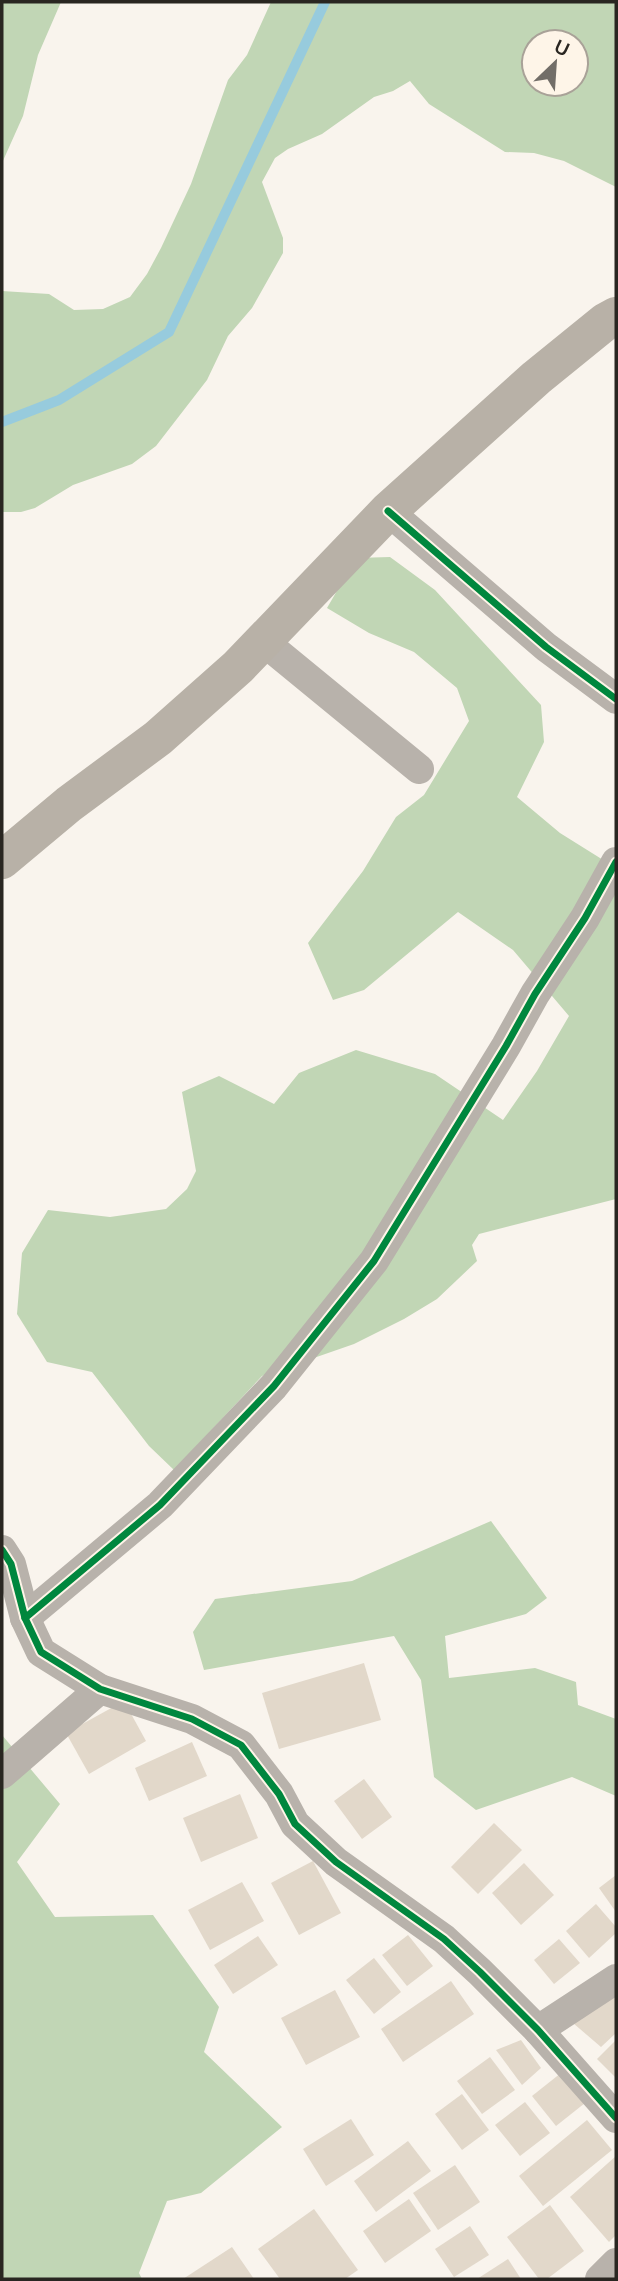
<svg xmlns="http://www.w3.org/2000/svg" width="618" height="2281" font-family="'Nunito Sans',sans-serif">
  <rect width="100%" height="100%" fill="#f9f4ed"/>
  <g fill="#c1d6b5" fill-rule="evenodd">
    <polygon points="2,2 61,2 38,55 23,116 2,163"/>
    <path d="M271,2h345v185l-52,-26 -30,-8 -29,-1 -76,-48 -19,-23 -17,10 -19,6 -52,37 -34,15 -13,9 -13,24 21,56v15l-31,55 -24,28 -21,44 -51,66 -24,18 -59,21 -38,23 -14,4h-19v-221l47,3 25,16 29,-1 27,-12 17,-23 14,-26 30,-64 37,-104 19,-25zM576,42v42h-42v-42z"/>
    <polygon points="390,557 435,590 541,705 544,742 517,797 560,833 616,868 616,1199 479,1234 472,1245 477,1261 437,1299 404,1319 354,1344 262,1376 174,1470 149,1446 92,1372 47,1362 17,1314 22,1253 48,1210 110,1217 166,1209 187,1189 196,1171 182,1092 219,1076 274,1104 299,1073 356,1050 435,1074 503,1120 537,1071 569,1016 513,950 458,912 364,990 333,1000 308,943 363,871 396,817 424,795 469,721 457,688 414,652 369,633 327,608 356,558"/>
    <polygon points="491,1521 547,1598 526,1614 445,1636 449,1678 535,1668 576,1682 578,1705 616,1719 616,1796 572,1777 476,1810 434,1777 421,1680 394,1636 204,1670 193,1632 215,1599 352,1581"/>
    <polygon points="2,1735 60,1804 17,1862 55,1917 153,1915 219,2007 204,2052 282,2127 201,2193 167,2201 139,2273 142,2279 2,2279"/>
  </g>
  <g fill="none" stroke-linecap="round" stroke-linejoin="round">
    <polyline stroke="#97cbdd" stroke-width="10" points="2,422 59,400 169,332 325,2"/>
  </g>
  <g fill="#e2d8ca">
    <polygon points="364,1663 381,1720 279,1749 262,1693"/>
    <polygon points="124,1701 146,1741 89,1774 66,1733"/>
    <polygon points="192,1742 207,1776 149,1801 135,1768"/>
    <polygon points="364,1779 392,1817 362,1839 334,1801"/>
    <polygon points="240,1794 258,1838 201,1862 183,1818"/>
    <polygon points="494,1823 522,1850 478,1894 451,1867"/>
    <polygon points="313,1861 341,1913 299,1935 271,1883"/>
    <polygon points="524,1863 554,1895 521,1925 492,1893"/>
    <polygon points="616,1875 616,1912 599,1888"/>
    <polygon points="242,1882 264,1921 210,1950 188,1910"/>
    <polygon points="596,1904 616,1927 616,1933 589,1958 566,1931"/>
    <polygon points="408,1935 433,1966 407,1986 382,1955"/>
    <polygon points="258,1936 278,1965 233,1994 214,1965"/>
    <polygon points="559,1939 580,1963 554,1984 534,1960"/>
    <polygon points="374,1958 401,1992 374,2014 346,1980"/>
    <polygon points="451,1981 474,2014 403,2062 381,2029"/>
    <polygon points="335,1990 360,2037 306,2065 281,2018"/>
    <polygon points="616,1995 616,2033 601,2047 573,2023"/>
    <polygon points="521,2040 541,2068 522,2085 496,2050"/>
    <polygon points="616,2040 616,2078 597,2059"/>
    <polygon points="490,2057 515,2090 482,2114 457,2081"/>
    <polygon points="561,2073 585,2103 556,2126 532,2096"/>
    <polygon points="462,2094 489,2130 462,2150 435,2114"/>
    <polygon points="525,2102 550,2133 520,2156 495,2125"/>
    <polygon points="351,2119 374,2155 326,2186 303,2149"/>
    <polygon points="587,2120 612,2150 543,2206 519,2176"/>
    <polygon points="408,2141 431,2171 376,2212 354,2181"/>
    <polygon points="616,2156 616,2235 609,2242 570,2197"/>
    <polygon points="455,2165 480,2202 438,2230 413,2193"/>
    <polygon points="409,2199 431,2231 385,2263 363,2231"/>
    <polygon points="550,2205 584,2251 547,2279 539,2279 507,2237"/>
    <polygon points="314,2209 358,2270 345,2279 280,2279 258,2249"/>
    <polygon points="470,2226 489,2255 454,2277 435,2249"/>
    <polygon points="232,2247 254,2279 183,2279"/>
    <polygon points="508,2259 521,2279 477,2279"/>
  </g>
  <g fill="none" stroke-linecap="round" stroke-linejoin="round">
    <g stroke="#b8b2ab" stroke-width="30">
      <polyline points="388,511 546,647 616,699"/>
      <polyline points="263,641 419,769"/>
      <polyline points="2,1550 11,1564 25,1618 41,1652 100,1689 192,1719 241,1745 279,1794 295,1824 336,1862 444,1939 480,1972 538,2030 616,2118"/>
      <polyline points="25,1618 160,1505 274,1386 374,1261 506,1046 535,994 585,918 616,862"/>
      <polyline points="2,1774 100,1689"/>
      <polyline points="538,2030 616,1979"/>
      <polyline points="600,2279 616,2263"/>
    </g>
    <polyline stroke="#b8b1a7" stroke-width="38" points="2,860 69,804 158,738 238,667 388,511 536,378 605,322 616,316"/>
    <defs>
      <g id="cycleway">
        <polyline points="388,511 546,647 616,699"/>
        <polyline points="2,1550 11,1564 25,1618 41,1652 100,1689 192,1719 241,1745 279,1794 295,1824 336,1862 444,1939 480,1972 538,2030 616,2118"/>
        <polyline points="25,1618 160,1505 274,1386 374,1261 506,1046 535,994 585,918 616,862"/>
      </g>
    </defs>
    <use href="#cycleway" stroke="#fef5e8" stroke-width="11"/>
    <use href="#cycleway" stroke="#00873e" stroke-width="7"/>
  </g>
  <rect width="618" height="2281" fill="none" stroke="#292621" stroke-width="7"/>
  <g transform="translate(555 63) rotate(25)"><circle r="33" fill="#fef5e8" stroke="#a9a298" stroke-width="2"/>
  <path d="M0-5L12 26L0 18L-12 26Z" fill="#726e68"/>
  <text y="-10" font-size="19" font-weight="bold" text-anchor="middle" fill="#292621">U</text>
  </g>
</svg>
